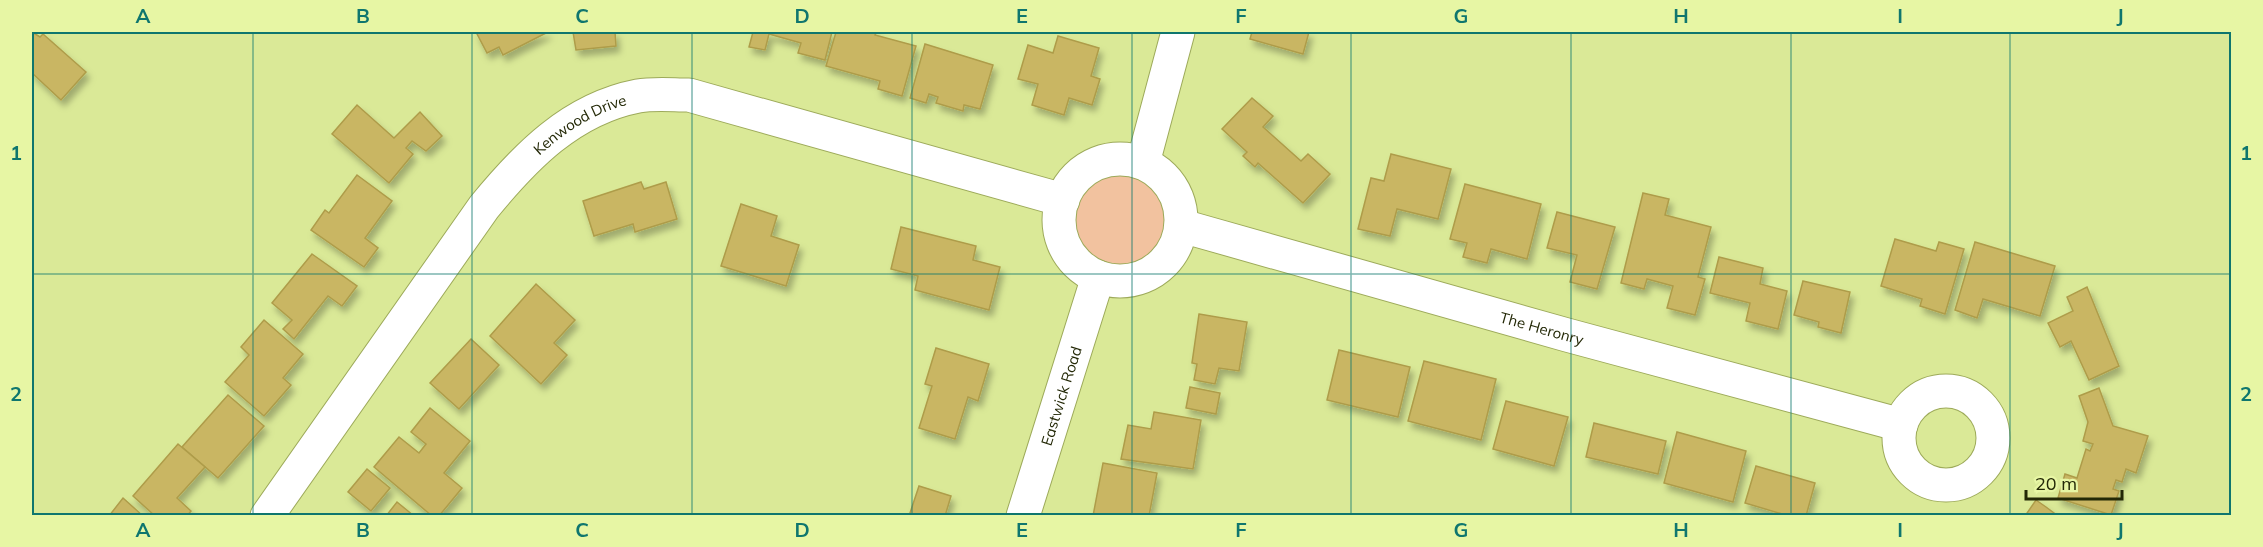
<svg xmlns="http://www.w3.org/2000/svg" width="2263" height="547" font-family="Mulish,sans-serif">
  <defs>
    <filter id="shadow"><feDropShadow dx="3.5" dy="6" stdDeviation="3" flood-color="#0004"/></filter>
  </defs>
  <rect width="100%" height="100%" fill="#dae997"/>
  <path fill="#f2c29f" d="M1108,167c17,3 39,5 51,19 27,28 3,80 -32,86 -15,3 -31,-7 -42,-16 -8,-6 -18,-21 -16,-31 3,-31 15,-41 39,-58z"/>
  <g fill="#c9b664" stroke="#ae9c49" stroke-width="1.5" filter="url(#shadow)">
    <polygon points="32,32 40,37 43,34 86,72 61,100 32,73"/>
    <polygon points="476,32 548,32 503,55 499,47 487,53"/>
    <polygon points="573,32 615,32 616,46 576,50"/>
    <polygon points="753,32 832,32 825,60 798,53 801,43 769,34 765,50 749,47"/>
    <polygon points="836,32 876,32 875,35 916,46 902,96 878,89 880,81 826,66"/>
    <polygon points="1252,32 1309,32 1303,54 1250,39"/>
    <polygon points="1058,36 1099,48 1091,76 1100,79 1092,105 1069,98 1064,115 1032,105 1038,84 1018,79 1028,45 1053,53"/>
    <polygon points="925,44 993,65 980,109 964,105 963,111 936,103 938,97 929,94 926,103 910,98"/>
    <polygon points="1252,98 1273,116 1263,127 1301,161 1308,154 1330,174 1303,203 1258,163 1255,167 1243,156 1247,152 1222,129"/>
    <polygon points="357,105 394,138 420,112 442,136 426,151 412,141 406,148 413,154 389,183 332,134"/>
    <polygon points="1391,154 1451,169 1438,219 1397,209 1390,236 1358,229 1371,178 1384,181"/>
    <polygon points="357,175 392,201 365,238 378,248 364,267 311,230 325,210 329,213"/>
    <polygon points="641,182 644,189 666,182 677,219 635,232 633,224 594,236 583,201"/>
    <polygon points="1465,184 1541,204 1527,259 1491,249 1487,263 1463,257 1467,243 1450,239"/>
    <polygon points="1643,193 1669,199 1665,215 1711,227 1698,277 1705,279 1695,315 1667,308 1673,286 1647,279 1644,289 1621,283"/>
    <polygon points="741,204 777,216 771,236 799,245 786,286 721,266"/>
    <polygon points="1557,212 1615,227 1597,289 1570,282 1577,255 1547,248"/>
    <polygon points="901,227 976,246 973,260 1000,267 989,310 915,290 918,276 891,269"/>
    <polygon points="1895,239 1936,251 1939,242 1964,249 1945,314 1920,306 1922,299 1881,286"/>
    <polygon points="1975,242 2055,266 2040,316 1983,299 1977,318 1955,310"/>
    <polygon points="312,254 357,286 342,306 328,296 294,339 283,329 292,320 272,303"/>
    <polygon points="1719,257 1763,268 1760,284 1787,291 1778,329 1746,321 1750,303 1710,293"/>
    <polygon points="1803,281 1850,292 1841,333 1818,327 1819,322 1794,315"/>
    <polygon points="536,284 575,320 554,343 567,355 541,384 490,336"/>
    <polygon points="2087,287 2119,366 2089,380 2071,341 2060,347 2048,323 2073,311 2067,297"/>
    <polygon points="1199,314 1247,322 1239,371 1219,368 1215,384 1194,380 1197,364 1192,363"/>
    <polygon points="264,320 303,354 283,378 291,385 264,416 225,382 249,355 241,347"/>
    <polygon points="471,339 499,365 459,409 430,383"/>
    <polygon points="936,348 989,364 978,401 968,397 955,439 919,428 932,386 925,384"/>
    <polygon points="1339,350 1410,367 1398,417 1327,400"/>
    <polygon points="1424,361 1496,379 1481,440 1408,421"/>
    <polygon points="1190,387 1220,393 1216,414 1186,408"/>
    <polygon points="2099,388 2113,426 2148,436 2136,473 2126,469 2122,482 2116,480 2113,489 2119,491 2111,515 2058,498 2065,474 2077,478 2086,449 2090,451 2093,444 2083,441 2088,422 2079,396"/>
    <polygon points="228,395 264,426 218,478 182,447"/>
    <polygon points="1506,401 1568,417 1554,466 1493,449"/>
    <polygon points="430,408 470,441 444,473 462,488 439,516 432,516 374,467 399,437 419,453 426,444 411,432"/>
    <polygon points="1154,412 1201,420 1193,469 1121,459 1128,425 1151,429"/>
    <polygon points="1594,423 1666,441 1658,474 1586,457"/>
    <polygon points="1677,432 1746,451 1733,502 1664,483"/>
    <polygon points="178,444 205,467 177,498 191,511 187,516 155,516 133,496"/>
    <polygon points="1103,463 1157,473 1149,516 1093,516"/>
    <polygon points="1756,466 1815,483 1806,516 1789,516 1745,503"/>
    <polygon points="367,469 390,488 371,511 348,492"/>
    <polygon points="919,486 951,496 945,516 909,516"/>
    <polygon points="123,498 143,516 109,516"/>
    <polygon points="2036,500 2046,507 2058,516 2025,516"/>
    <polygon points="397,502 414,516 386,516"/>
  </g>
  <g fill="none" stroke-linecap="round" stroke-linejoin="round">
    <defs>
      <g id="minor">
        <circle cx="1120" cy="220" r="61"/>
        <polyline points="1143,163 1178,32"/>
        <path id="s1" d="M1182,226l385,109 334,90"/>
        <circle cx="1946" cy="438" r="47"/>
        <path id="s2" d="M267,516l217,-309c41,-50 87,-98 154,-111 16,-3 35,-1 51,-1l374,105"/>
        <path id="s3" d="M1023,516l75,-239"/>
      </g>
    </defs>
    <use href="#minor" stroke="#9daa5a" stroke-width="35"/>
    <use href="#minor" stroke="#fff" stroke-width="33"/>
  </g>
  <path fill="none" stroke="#0f766e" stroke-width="1.5" stroke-opacity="0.55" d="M253,32v484M472,32v484M692,32v484M912,32v484M1132,32v484M1351,32v484M1571,32v484M1791,32v484M2010,32v484M32,274h2200"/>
  <g text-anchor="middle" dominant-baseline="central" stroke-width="4.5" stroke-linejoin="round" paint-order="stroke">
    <g font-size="15" fill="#232806" stroke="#e7f6a4">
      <text stroke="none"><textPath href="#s2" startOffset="506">Kenwood Drive</textPath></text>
      <text stroke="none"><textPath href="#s1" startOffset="374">The Heronry</textPath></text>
      <text stroke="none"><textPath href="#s3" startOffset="126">Eastwick Road</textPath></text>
    </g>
  </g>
  <rect width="2263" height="547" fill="none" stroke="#e7f6a4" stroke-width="66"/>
  <path d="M2026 490v9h96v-9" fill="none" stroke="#232806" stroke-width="3"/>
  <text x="2035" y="490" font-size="18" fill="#232806" stroke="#e7f6a4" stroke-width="4.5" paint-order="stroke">20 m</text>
  <rect x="33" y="33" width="2197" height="481" fill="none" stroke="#0f766e" stroke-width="2"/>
  <g font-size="20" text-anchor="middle" font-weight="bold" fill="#0f766e">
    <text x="143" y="23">A</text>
    <text x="363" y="23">B</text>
    <text x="582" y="23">C</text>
    <text x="802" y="23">D</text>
    <text x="1022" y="23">E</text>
    <text x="1241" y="23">F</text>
    <text x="1461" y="23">G</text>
    <text x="1681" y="23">H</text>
    <text x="1900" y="23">I</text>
    <text x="2120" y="23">J</text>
    <text x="16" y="160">1</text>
    <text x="2246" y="160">1</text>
    <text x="16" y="401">2</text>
    <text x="2246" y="401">2</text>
    <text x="143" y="537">A</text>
    <text x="363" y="537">B</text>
    <text x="582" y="537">C</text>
    <text x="802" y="537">D</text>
    <text x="1022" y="537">E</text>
    <text x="1241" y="537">F</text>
    <text x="1461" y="537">G</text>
    <text x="1681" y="537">H</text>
    <text x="1900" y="537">I</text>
    <text x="2120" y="537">J</text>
  </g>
</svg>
